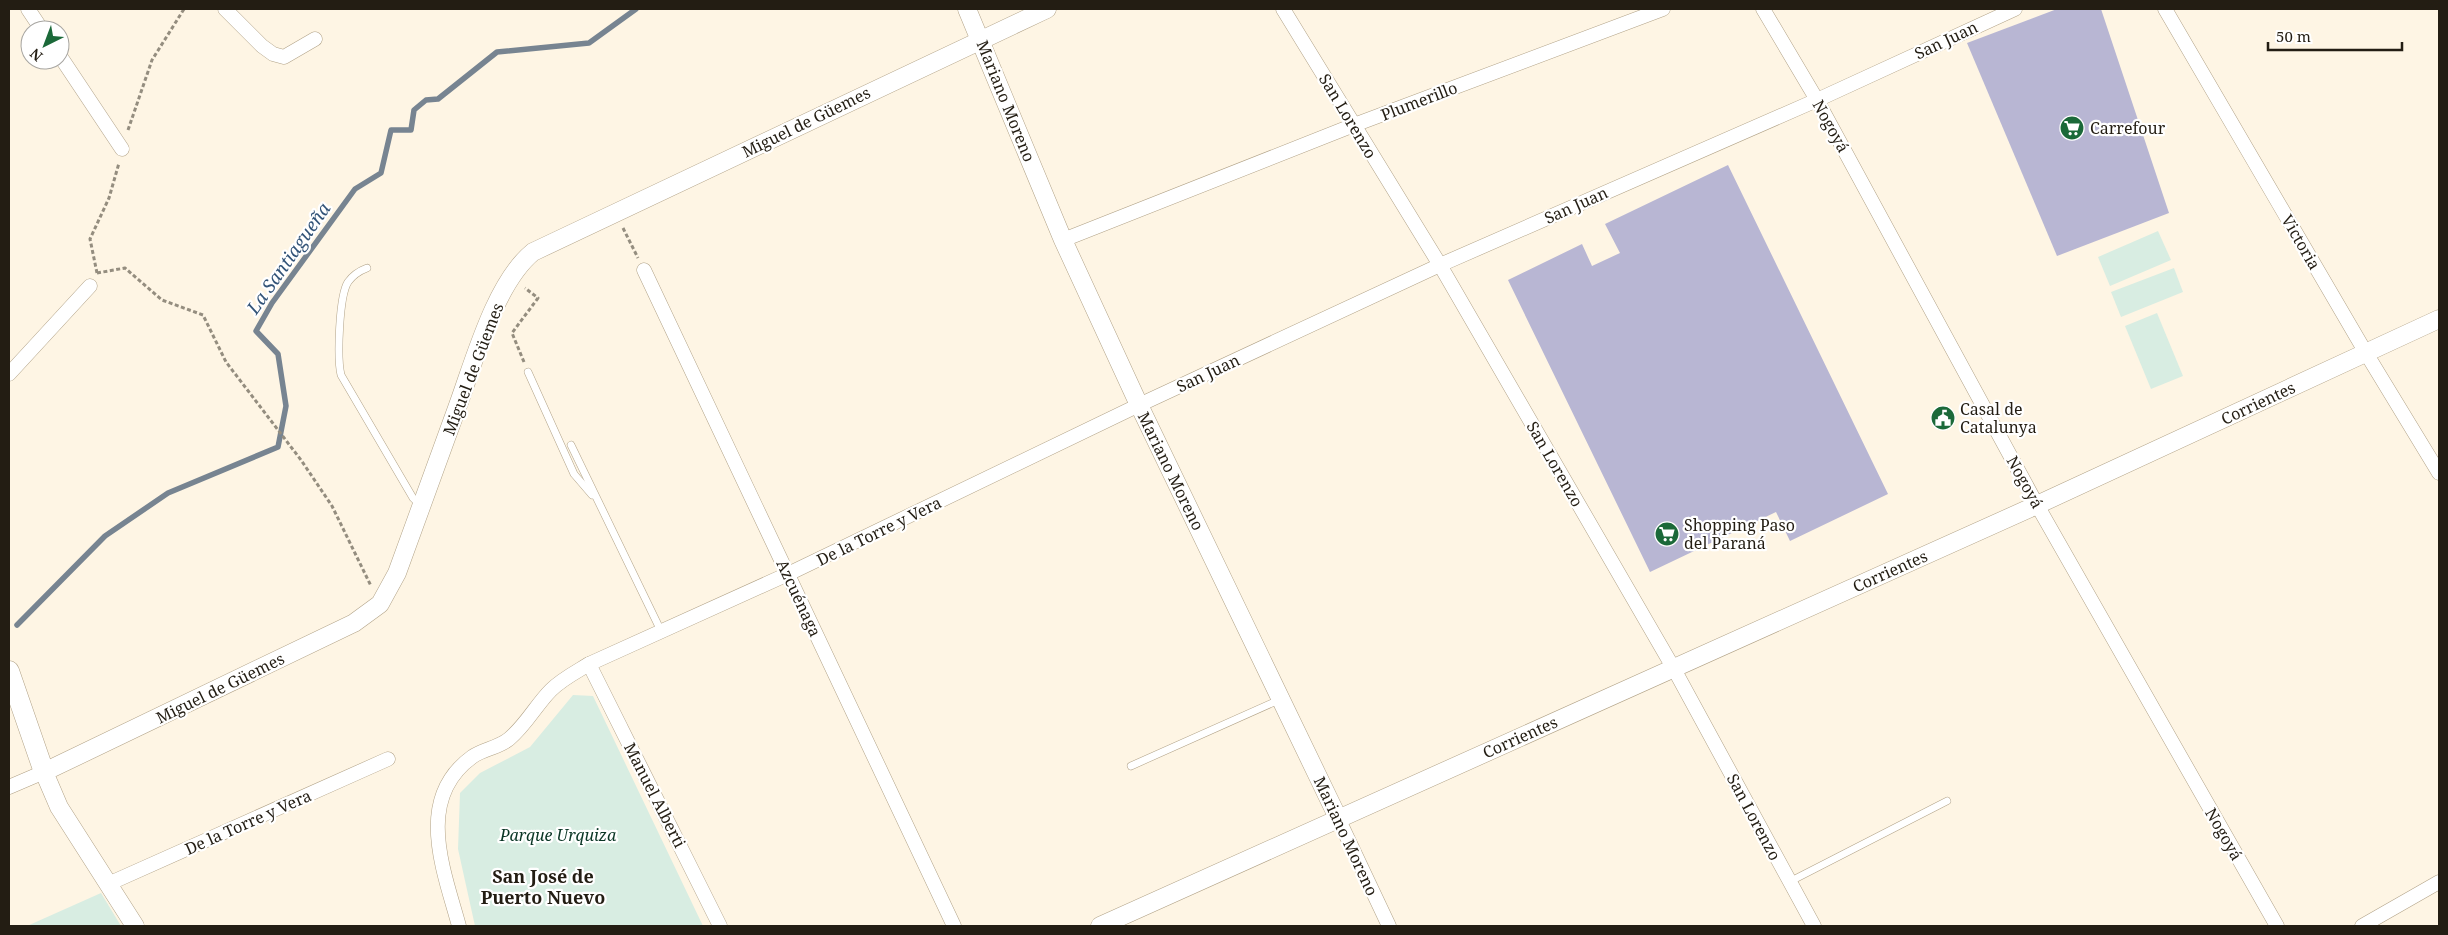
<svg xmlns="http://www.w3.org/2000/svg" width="2448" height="935" font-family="'Noto Serif',serif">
  <rect width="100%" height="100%" fill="#fef5e4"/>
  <g fill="#d8ede2">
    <polygon points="2158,231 2171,260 2110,286 2098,257"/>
    <polygon points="2174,268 2183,292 2121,317 2111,292"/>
    <polygon points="2157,313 2183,376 2151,389 2125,326"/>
    <polygon points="573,695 593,696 703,926 475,926 458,849 460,793 480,773 530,747"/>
    <polygon points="101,893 121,926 27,926"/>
  </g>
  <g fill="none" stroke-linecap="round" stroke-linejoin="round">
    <polyline stroke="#778491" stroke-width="5.5" points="17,625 105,536 168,493 278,447 286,406 278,354 256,331 272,303 355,189 381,173 391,130 411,130 414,110 426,100 438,99 497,52 589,43 636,9"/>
  </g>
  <g fill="#b8b6d3">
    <polygon points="2057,9 2101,9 2169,213 2057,256 1967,43"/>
    <polygon points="1728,165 1888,494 1790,541 1776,512 1650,572 1508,280 1582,244 1592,266 1620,253 1605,224"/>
  </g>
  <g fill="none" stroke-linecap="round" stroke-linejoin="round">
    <defs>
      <g id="service">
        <path d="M367,268c-8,3 -14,7 -19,14 -9,14 -11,76 -7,93l72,123 8,8"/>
        <polyline points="528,372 574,474 592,495"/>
        <polyline points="571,445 661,631"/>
        <polyline points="1131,766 1281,699"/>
        <polyline points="1789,882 1947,801"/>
      </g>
      <g id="minor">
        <polyline points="28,9 42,30"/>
        <polyline points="225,9 262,46 273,54 284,57 315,39"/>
        <polyline points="1283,9 1440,265 1674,669 1814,926"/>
        <polyline points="1763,9 1817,100 2037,505 2277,926"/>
        <polyline points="2165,9 2366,353 2439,473"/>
        <polyline points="60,56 122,149"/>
        <polyline points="1063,240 1354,125 1663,9"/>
        <polyline points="644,270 954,926"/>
        <polyline points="9,374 90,286"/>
        <polyline points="589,664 720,926"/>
        <polyline points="9,787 44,772"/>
        <polyline points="1338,818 1389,926"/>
        <polyline points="108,884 388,759"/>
        <path d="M459,926c-15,-55 -45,-127 13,-169 11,-8 26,-9 37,-18 17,-14 27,-34 42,-49 11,-11 25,-18 38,-26l199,-90 351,-169 301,-140 377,-165 198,-91"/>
        <polyline points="2362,926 2439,882"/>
      </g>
      <g id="tertiary">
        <polyline points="967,9 1063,240 1139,405 1338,818"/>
        <path d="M135,926l-76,-119 -15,-35 310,-149 26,-19 17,-31c20,-55 40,-110 60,-165 17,-46 38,-125 76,-156l514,-243"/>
        <polyline points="1100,926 2037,505 2439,319"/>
      </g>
      <polyline id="secondary" points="9,671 44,772"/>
    </defs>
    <use href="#service" stroke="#b1a287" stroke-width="8"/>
    <use href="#minor" stroke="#b1a287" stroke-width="15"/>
    <use href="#tertiary" stroke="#b1a287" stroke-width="19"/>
    <use href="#secondary" stroke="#b1a287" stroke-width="21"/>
    <g stroke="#948d7f" stroke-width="3" stroke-dasharray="4 2.5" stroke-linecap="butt">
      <polyline points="128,130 152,60 184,9"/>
      <polyline points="623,228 638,258"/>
      <polyline points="97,273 125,268 162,300 203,315 226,362 301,460 332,506 371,586"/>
      <polyline points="97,273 90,239 109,198 119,163"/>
      <polyline points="524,362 512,333 538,298 525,288"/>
    </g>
    <use href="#service" stroke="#fff" stroke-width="7"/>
    <use href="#minor" stroke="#fff" stroke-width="14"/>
    <use href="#tertiary" stroke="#fff" stroke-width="18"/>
    <use href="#secondary" stroke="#fff" stroke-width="20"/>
  </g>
  <defs>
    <symbol id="supermarket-disc" viewBox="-11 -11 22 22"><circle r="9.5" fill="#1b6939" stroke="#fff"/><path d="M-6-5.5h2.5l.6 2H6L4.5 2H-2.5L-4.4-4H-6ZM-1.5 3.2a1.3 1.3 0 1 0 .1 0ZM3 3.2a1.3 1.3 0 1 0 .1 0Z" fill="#fff"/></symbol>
    <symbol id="civic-disc" viewBox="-11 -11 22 22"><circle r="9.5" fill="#1b6939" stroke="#fff"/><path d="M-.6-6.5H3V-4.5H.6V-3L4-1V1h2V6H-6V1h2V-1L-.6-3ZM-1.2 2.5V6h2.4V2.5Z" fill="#fff"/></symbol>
  </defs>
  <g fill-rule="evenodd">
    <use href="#supermarket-disc" x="2058" y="114" width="28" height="28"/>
    <use href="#civic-disc" x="1929" y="404" width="28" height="28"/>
    <use href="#supermarket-disc" x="1653" y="520" width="28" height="28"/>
  </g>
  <g text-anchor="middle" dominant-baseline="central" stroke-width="4.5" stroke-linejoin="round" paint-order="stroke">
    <g font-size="16" fill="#231d13" stroke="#fff">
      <text transform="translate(1946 40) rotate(-25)">San Juan</text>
      <text transform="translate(1006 101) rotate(68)">Mariano Moreno</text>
      <text transform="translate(1419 101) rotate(-21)">Plumerillo</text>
      <text transform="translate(1348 116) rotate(59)">San Lorenzo</text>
      <text transform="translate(806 122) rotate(-26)">Miguel de Güemes</text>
      <text transform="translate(1831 126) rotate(61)">Nogoyá</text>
      <text transform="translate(1576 205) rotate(-24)">San Juan</text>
      <text transform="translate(2301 242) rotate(60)">Victoria</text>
      <text transform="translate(473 369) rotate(-69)">Miguel de Güemes</text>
      <text transform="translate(1208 373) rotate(-25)">San Juan</text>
      <text transform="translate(2258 403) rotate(-25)">Corrientes</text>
      <text transform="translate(1555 464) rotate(60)">San Lorenzo</text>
      <text transform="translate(1171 471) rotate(64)">Mariano Moreno</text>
      <text transform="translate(2025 482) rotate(61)">Nogoyá</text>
      <text transform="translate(879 531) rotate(-26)">De la Torre y Vera</text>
      <text transform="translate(1890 571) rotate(-24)">Corrientes</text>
      <text transform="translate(799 598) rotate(65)">Azcuénaga</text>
      <text transform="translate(220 688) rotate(-26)">Miguel de Güemes</text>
      <text transform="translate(1520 737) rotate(-24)">Corrientes</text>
      <text transform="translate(655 795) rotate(63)">Manuel Alberti</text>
      <text transform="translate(1754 817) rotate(62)">San Lorenzo</text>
      <text transform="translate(248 822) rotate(-24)">De la Torre y Vera</text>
      <text transform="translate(2224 834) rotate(60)">Nogoyá</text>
      <text transform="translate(1346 836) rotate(65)">Mariano Moreno</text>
    </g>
    <g font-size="16" fill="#231d13" stroke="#fff" text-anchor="start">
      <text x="2090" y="128">Carrefour</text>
      <text x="1960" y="409">Casal de<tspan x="1960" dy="18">Catalunya</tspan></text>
      <text x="1684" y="525">Shopping Paso<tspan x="1684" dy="18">del Paraná</tspan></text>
    </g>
    <g font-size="16" font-style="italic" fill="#0a3625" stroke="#fff">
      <text x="558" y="835">Parque Urquiza</text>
    </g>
    <g font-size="18" font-style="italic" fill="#335478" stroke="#fff">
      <text transform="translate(288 258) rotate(-55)">La Santiagueña</text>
    </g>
    <g font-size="18" font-weight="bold" fill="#231d13" stroke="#fff">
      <text x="543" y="876">San José de<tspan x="543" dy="21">Puerto Nuevo</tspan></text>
    </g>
  </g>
  <rect width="2448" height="935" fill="none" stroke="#231d13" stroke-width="20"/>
  <g transform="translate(45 45) rotate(222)"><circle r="24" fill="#ffffff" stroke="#a7a5a1"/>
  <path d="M0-4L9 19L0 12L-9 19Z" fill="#1b6939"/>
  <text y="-8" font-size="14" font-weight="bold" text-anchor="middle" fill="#231d13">N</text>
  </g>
  <path d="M2268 42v8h134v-8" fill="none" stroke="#231d13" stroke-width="2.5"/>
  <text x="2276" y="42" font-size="15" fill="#231d13" stroke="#ffffff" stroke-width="4" paint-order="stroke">50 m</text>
</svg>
